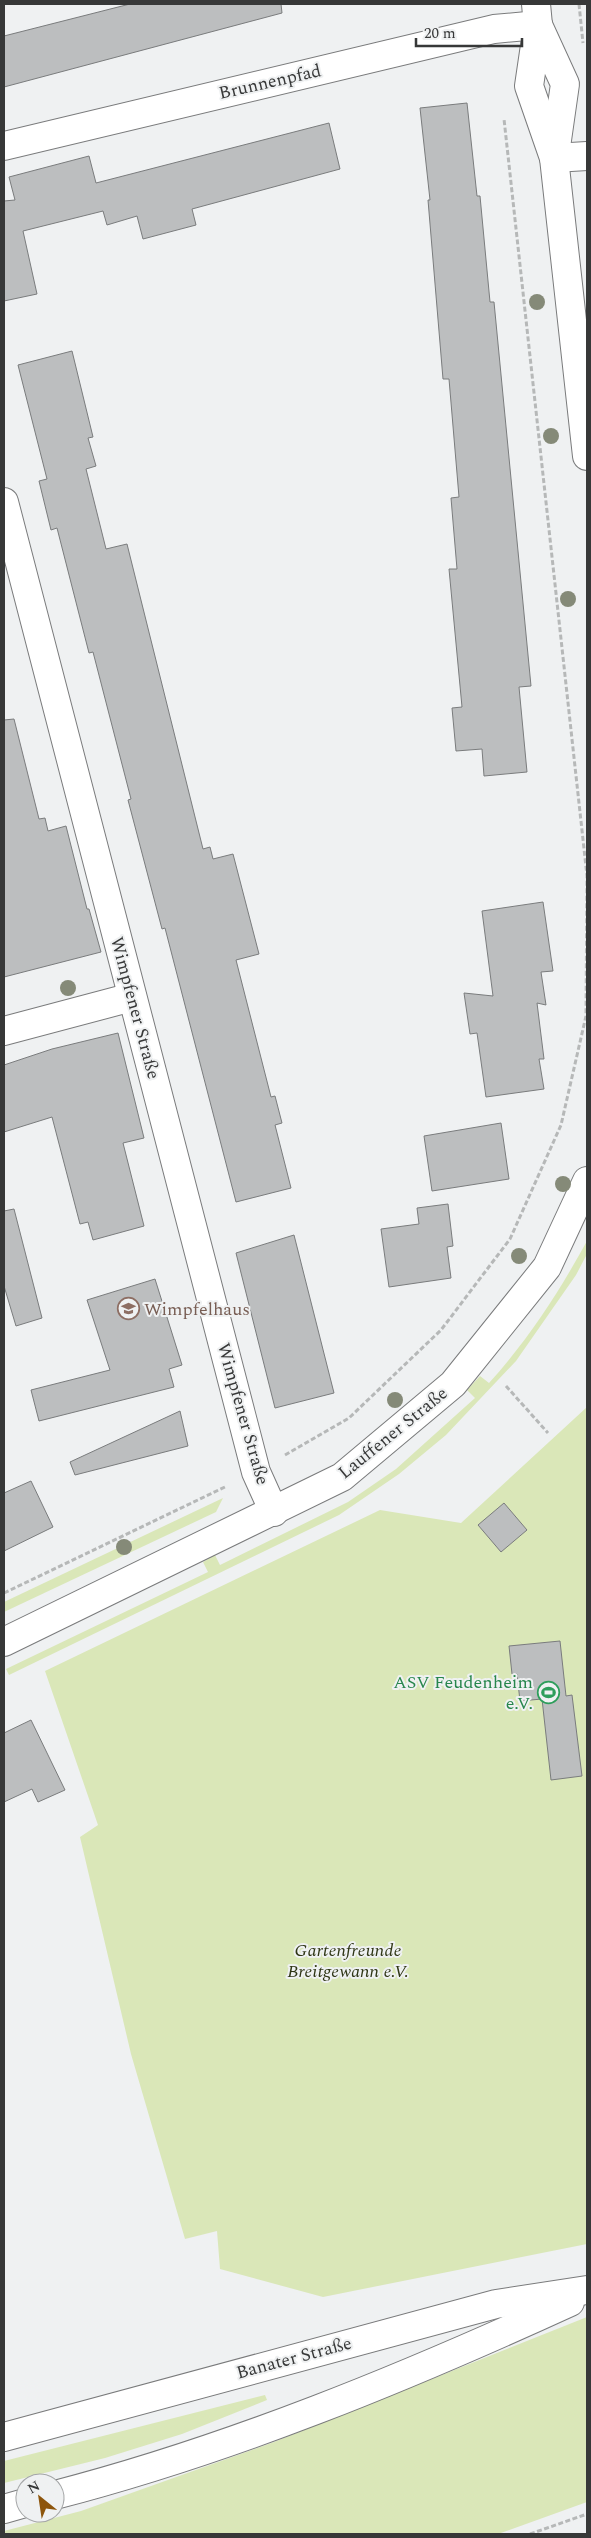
<svg xmlns="http://www.w3.org/2000/svg" width="591" height="2538" font-family="Spectral,serif">
  <rect width="100%" height="100%" fill="#eff1f2"/>
  <g fill="#dae7b8">
    <path d="M587,1241v13l-11,21 -60,86 -70,74 -47,39 -60,41 -330,160 -3,-6 202,-97 -5,-10 12,-7 5,10 128,-63 48,-33 79,-71 -8,-8 13,-14 9,7c39,-43 70,-91 98,-142z"/>
    <polygon points="587,1407 587,2244 323,2297 220,2269 217,2231 185,2239 131,2054 80,1837 98,1825 45,1671 380,1510 461,1523"/>
    <polygon points="223,1498 216,1512 4,1612 4,1602"/>
    <polygon points="587,2317 587,2502 498,2534 4,2534 4,2531 81,2511 274,2442"/>
    <polygon points="265,2395 267,2400 182,2434 105,2458 4,2483 4,2461"/>
  </g>
  <g fill="#bcbebf" stroke="#7a7c7d">
    <polygon points="130,4 281,4 282,13 4,87 4,36"/>
    <polygon points="467,103 477,196 480,196 490,302 494,302 531,686 519,687 527,772 484,776 482,749 456,751 452,708 462,707 449,569 457,569 451,498 459,497 449,379 443,379 428,200 430,200 420,108"/>
    <polygon points="329,123 340,169 192,209 196,225 143,239 137,216 107,225 103,211 23,231 37,294 4,301 4,201 15,200 9,177 89,156 96,183"/>
    <polygon points="72,351 93,437 88,438 96,466 86,469 106,549 127,544 203,849 210,847 213,859 233,854 259,954 236,960 271,1097 275,1096 282,1123 275,1125 291,1188 236,1202 165,928 162,929 128,800 131,799 93,652 89,653 57,528 51,530 39,481 47,479 18,365"/>
    <polygon points="14,719 39,819 45,818 48,831 66,826 87,909 89,909 101,952 4,977 4,720"/>
    <polygon points="543,902 553,971 541,972 546,1005 537,1003 544,1059 539,1059 544,1089 486,1097 477,1033 470,1034 464,993 493,996 482,911"/>
    <polygon points="118,1033 144,1138 123,1143 144,1226 93,1240 88,1222 80,1224 52,1117 4,1132 4,1065 52,1049"/>
    <polygon points="501,1123 509,1179 432,1191 424,1136"/>
    <polygon points="448,1204 453,1246 447,1247 451,1278 389,1287 381,1229 419,1224 417,1208"/>
    <polygon points="14,1209 42,1318 16,1326 4,1286 4,1211"/>
    <polygon points="294,1235 334,1393 275,1408 236,1253"/>
    <polygon points="155,1279 182,1365 169,1369 174,1387 39,1421 31,1390 110,1370 87,1300"/>
    <polygon points="180,1411 188,1446 75,1475 70,1462"/>
    <polygon points="31,1481 53,1527 4,1551 4,1493"/>
    <polygon points="504,1503 527,1530 501,1552 478,1525"/>
    <polygon points="560,1641 566,1696 572,1695 582,1776 551,1780 542,1699 520,1701 517,1674 512,1674 509,1646"/>
    <polygon points="31,1720 65,1790 38,1802 32,1789 4,1802 4,1733"/>
  </g>
  <g fill="none" stroke-linecap="round" stroke-linejoin="round">
    <defs>
      <g id="street">
        <polyline points="536,4 538,25 529,86 554,158 587,456"/>
        <polyline points="538,25 565,84 555,154"/>
        <polyline points="4,146 494,29 538,25"/>
        <polyline points="554,158 587,156"/>
        <polyline points="4,502 256,1472 274,1512"/>
        <polyline points="4,1031 132,997"/>
        <polyline points="4,1642 342,1477 453,1384 547,1267 587,1181"/>
      </g>
      <g id="secondary">
        <polyline points="4,2437 496,2304 587,2290"/>
        <path d="M55,2495c177,-46 349,-117 515,-193"/>
        <polyline points="4,2509 25,2503"/>
      </g>
    </defs>
    <use href="#street" stroke="#7a7b7c" stroke-width="30"/>
    <use href="#secondary" stroke="#7a7b7c" stroke-width="30"/>
    <g stroke="#b6b8b8" stroke-width="3" stroke-dasharray="5 2.5" stroke-linecap="butt">
      <polyline points="579,4 583,43"/>
      <polyline points="506,1386 548,1433"/>
      <polyline points="285,1455 349,1418 441,1330 510,1239 561,1125 586,1016 587,876 504,119"/>
      <polyline points="4,1593 227,1486"/>
      <polyline points="530,2534 587,2514"/>
    </g>
    <use href="#street" stroke="#fff" stroke-width="28"/>
    <use href="#secondary" stroke="#fff" stroke-width="28"/>
  </g>
  <g fill="#858a78">
    <circle cx="537" cy="302" r="8"/>
    <circle cx="551" cy="436" r="8"/>
    <circle cx="568" cy="599" r="8"/>
    <circle cx="68" cy="988" r="8"/>
    <circle cx="563" cy="1184" r="8"/>
    <circle cx="519" cy="1256" r="8"/>
    <circle cx="395" cy="1400" r="8"/>
    <circle cx="124" cy="1547" r="8"/>
  </g>
  <defs>
    <symbol id="school-ring" viewBox="-11 -11 22 22"><circle r="9.5" fill="#eff1f2" stroke="#8d6e63" stroke-width="1.5"/><path d="M0-5L7-2L0 1L-7-2ZM-4 1L0 2.5L4 1V4Q0 6-4 4Z" fill="#8d6e63"/></symbol>
    <symbol id="stadium-ring" viewBox="-11 -11 22 22"><circle r="9.5" fill="#eff1f2" stroke="#2e9e5b" stroke-width="1.5"/><path d="M0-5a6.5 5 0 1 0 0 10a6.5 5 0 1 0 0-10ZM-3.5-1.8h7v3.6h-7Z" fill="#2e9e5b"/></symbol>
  </defs>
  <g fill-rule="evenodd">
    <use href="#school-ring" x="116" y="1296" width="25" height="25"/>
    <use href="#stadium-ring" x="536" y="1680" width="25" height="25"/>
  </g>
  <g text-anchor="middle" dominant-baseline="central" stroke-width="4" stroke-linejoin="round" paint-order="stroke">
    <g font-size="18" fill="#373838" stroke="#eff1f2">
      <text transform="translate(270 82) rotate(-13)">Brunnenpfad</text>
      <text transform="translate(135 1008) rotate(75)">Wimpfener Straße</text>
      <text transform="translate(243 1414) rotate(74)">Wimpfener Straße</text>
      <text transform="translate(393 1433) rotate(-39)">Lauffener Straße</text>
      <text transform="translate(294 2358) rotate(-15)">Banater Straße</text>
    </g>
    <g font-size="18" fill="#785e54" stroke="#eff1f2" text-anchor="start">
      <text x="144" y="1309">Wimpfelhaus</text>
    </g>
    <g font-size="18" fill="#27864d" stroke="#eff1f2" text-anchor="end">
      <text x="533" y="1682">ASV Feudenheim<tspan x="533" dy="21">e.V.</tspan></text>
    </g>
    <g font-size="18" font-style="italic" fill="#2f3615" stroke="#eff1f2">
      <text x="348" y="1950">Gartenfreunde<tspan x="348" dy="21">Breitgewann e.V.</tspan></text>
    </g>
  </g>
  <rect width="591" height="2538" fill="none" stroke="#373838" stroke-width="10"/>
  <g transform="translate(40 2498) rotate(330)"><circle r="24" fill="#eff1f2" stroke="#a5a7a8"/>
  <path d="M0-4L9 19L0 12L-9 19Z" fill="#8d550c"/>
  <text y="-8" font-size="14" font-weight="bold" text-anchor="middle" fill="#373838">N</text>
  </g>
  <path d="M416 38v8h106v-8" fill="none" stroke="#373838" stroke-width="2.5"/>
  <text x="424" y="38" font-size="15" fill="#373838" stroke="#eff1f2" stroke-width="4" paint-order="stroke">20 m</text>
</svg>
